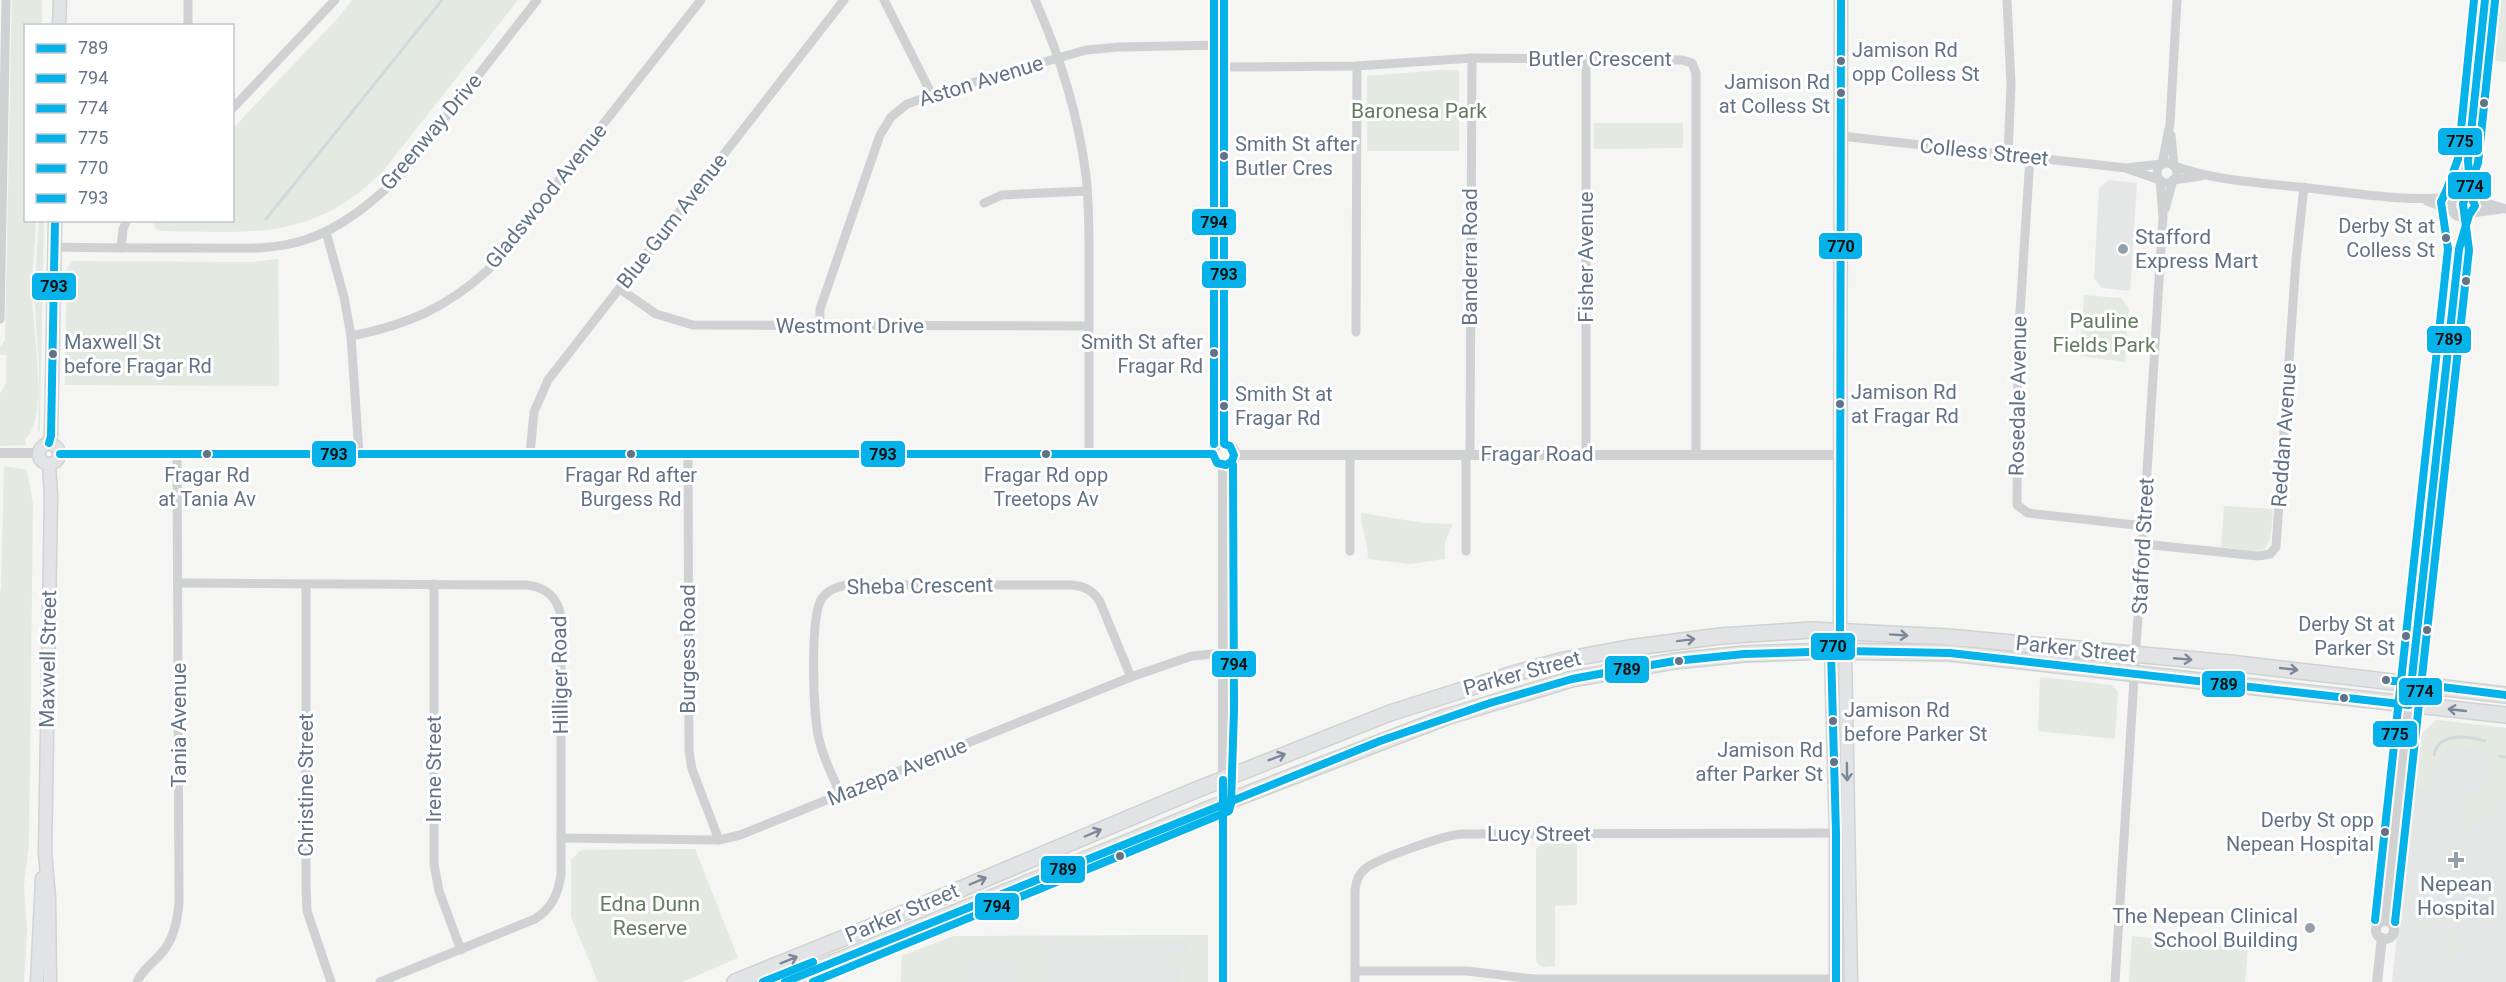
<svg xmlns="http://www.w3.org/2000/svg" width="2506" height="982" font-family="Roboto,sans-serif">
  <rect width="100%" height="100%" fill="#f5f5f3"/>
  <g fill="#e5e7e6">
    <polygon points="2109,180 2137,183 2130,291 2102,288 2094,278 2099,188"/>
    <polygon points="2436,720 2506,728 2506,982 2392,982 2418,737"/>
    <polygon points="1208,935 1208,982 901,982 902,956 954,936"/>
  </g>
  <g fill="#e4e9e1">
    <path d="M12,0h30v25l-16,1v194l10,1c-1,24 -4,49 -4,74 0,30 18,125 -7,144l1,6 -26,1v-52l6,-11v-28h-6v-8l5,-7z"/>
    <path d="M352,0h166l-135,171c-69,70 -130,61 -221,60l-6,-2 -4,-8 80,-1 1,-92 105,-110z"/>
    <polygon points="2499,0 2506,0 2506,62 2492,60"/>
    <polygon points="1441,70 1459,70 1459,151 1367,151 1367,76"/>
    <polygon points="1594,123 1683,123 1683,148 1594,149"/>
    <polygon points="44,220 40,427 40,431 38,432 39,364 34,294 39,221"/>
    <polygon points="278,259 279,386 65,385 67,268 73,261 252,262"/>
    <polygon points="2084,295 2121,298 2129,309 2125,362 2080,356"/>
    <polygon points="4,466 27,470 33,504 29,842 24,886 27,931 24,982 0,982 0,589 1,591"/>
    <path d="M2224,506l49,3c-3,50 -5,43 -52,38z"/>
    <path d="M1361,513l63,10 29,1 -8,18v17l-35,5 -42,-5c0,-18 -7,-30 -7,-46z"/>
    <polygon points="2040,677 2112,685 2118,692 2115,739 2038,731"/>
    <path d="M2436,720l70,8v71l-12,4 3,5 -17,11 -18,17 5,-37 11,-5 7,-11 3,1c18,-32 -36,-53 -51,-21 -4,8 -4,18 -5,27l-16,-2 6,-54z"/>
    <polygon points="1543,843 1577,843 1577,905 1555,906 1555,966 1543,967 1537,963 1536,958 1536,849"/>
    <polygon points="695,849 738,958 682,982 598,982 571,917 571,860 581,850"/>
    <polygon points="2448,931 2454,931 2458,936 2456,938 2463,947 2455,953 2456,958 2448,955"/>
    <polygon points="1208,935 1208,982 1180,982 1180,965 1167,965 1167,961 1161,960 1161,957 1188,956 1188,940 1098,940 1098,944 1065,945 1065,936"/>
    <polygon points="954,936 1028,936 1028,942 1046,942 1046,946 1048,946 1048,982 1015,982 1014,958 965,958 965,982 901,982 902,956"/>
    <polygon points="2132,936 2248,949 2245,982 2129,982"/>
  </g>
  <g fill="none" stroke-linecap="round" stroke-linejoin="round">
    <g stroke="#d2d9dd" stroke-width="3">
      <polyline points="266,219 442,0"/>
      <path d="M2434,755c4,-23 34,-19 51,-14"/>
      <polyline points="2500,756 2506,757"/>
    </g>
    <defs>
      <g id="secondary">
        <polyline points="1841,0 1840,631 1845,651 1851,982"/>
        <polyline points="59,26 60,0"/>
        <polyline points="49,443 51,436 55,220"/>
        <circle cx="49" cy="454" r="10"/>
        <polyline points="49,464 51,496 45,853 49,898 50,982"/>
        <polyline points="1834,645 1831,651 1836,833 1836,982"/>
        <polyline points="37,982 42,878"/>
      </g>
      <g id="trunk">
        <polyline points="735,982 861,931 1191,792 1390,713 1516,673 1564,660 1628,648 1721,636 1811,630 1948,637 2230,663 2506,695"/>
        <polyline points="785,982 1221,804 1446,717 1572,679 1675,661 1744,654 1831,651 1950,653 2506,715"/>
      </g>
    </defs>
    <use href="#secondary" stroke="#d1d3d4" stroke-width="15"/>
    <use href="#trunk" stroke="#d0d2d2" stroke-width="18"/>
    <g stroke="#d0d1d2" stroke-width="9">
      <polyline points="884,0 932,95"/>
      <path d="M1035,0c25,56 43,114 51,175 4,38 3,76 3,114 0,55 0,110 0,165"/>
      <polyline points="2007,0 2011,85 2008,155"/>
      <polyline points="188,26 188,0"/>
      <polyline points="1224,67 1357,66 1472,58 1682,60 1692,63 1696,73 1696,454"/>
      <polyline points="232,109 335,0"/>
      <polyline points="2171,135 2174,166"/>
      <polyline points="1841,136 2126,168 2161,164"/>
      <polyline points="2030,157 2018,344 2017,505 2028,513 2144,526"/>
      <circle cx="2167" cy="173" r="10"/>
      <polyline points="2162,164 2170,124 2177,0"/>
      <path d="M2174,166c45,16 94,17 142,23 46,5 92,13 138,8"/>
      <polyline points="2128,169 2160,180"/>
      <polyline points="2173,180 2201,176"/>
      <polyline points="2473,199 2506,209"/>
      <polyline points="2427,201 2453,211"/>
      <polyline points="984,203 1002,195 1087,191"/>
      <polyline points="2165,209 2173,180"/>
      <polyline points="2472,213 2501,209"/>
      <polyline points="326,232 344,297 351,336 359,454"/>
      <path d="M54,247c48,1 95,1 142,1 36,0 75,3 109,-8 37,-12 66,-37 94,-63l138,-177"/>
      <polyline points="121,248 123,229 127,220"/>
      <polyline points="620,289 656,314 693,325 1089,326"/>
      <polyline points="0,319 6,0"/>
      <polyline points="820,326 820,309 880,135 891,117 907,104 947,90 1086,50 1119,47 1224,45"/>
      <polyline points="1356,332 1357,66"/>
      <path d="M351,336c56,-11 95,-28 137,-66l213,-270"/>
      <polyline points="530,454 534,412 548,380 844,0"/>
      <polyline points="688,454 689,751 692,769 719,840"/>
      <polyline points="1586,454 1586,59"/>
      <polyline points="1466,455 1466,551"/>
      <polyline points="1470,455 1472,58"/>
      <polyline points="2143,544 2258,556 2270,554 2276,547 2296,260 2304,187"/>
      <polyline points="1350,551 1350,455"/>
      <path d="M179,583l348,2c19,2 31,13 34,32v258c-3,19 -9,33 -26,44l-155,63"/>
      <polyline points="306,584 306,886 307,911 331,982"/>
      <polyline points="434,584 434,864 439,891 461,950"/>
      <path d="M841,795c-8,-18 -18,-37 -22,-56 -6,-23 -9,-120 2,-139 5,-9 16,-14 27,-15h224c13,1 22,6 28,17l31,75"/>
      <polyline points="561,838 719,840 740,835 1131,677 1192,656 1224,653"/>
      <polyline points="1355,971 1467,971 1534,979 1836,979"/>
      <path d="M137,982c5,-11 13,-17 22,-26 14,-14 18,-33 20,-53l-2,-449"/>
      <path d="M1355,982v-92c1,-8 3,-16 10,-21 10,-10 81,-34 96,-35l375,-1"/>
      <polyline points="2115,982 2163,217 2160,180"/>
    </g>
    <g stroke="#d0d1d2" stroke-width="10">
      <polyline points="1224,0 1224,444"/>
      <circle cx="2463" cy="205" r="12"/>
      <polyline points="2457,194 2468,161 2485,0"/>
      <circle cx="1224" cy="454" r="11"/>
      <polyline points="0,453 39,453"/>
      <polyline points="60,454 1213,454"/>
      <polyline points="1234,455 1840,455"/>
      <polyline points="2385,921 2459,249 2469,215"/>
      <circle cx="2385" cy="930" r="9"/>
      <polyline points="1223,982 1223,465"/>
      <polyline points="2377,982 2382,938"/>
    </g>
    <use href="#secondary" stroke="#e2e3e4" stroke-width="12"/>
    <use href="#trunk" stroke="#e2e3e4" stroke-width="15"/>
    <defs>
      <g id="bus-1">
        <polyline points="2386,680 2506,695"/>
        <polyline points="1223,780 1223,982"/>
        <polyline points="785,982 1380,741 1490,703 1572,679 1610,672 1675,661 1744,654 1845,651 1950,653 2409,705 2459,249 2469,215 2475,206 2471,196 2468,161 2485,0"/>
      </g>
      <g id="bus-2">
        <polyline points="1214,0 1214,444"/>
        <polyline points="763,982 813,962"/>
        <polyline points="813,982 1229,811 1231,804 1234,710 1233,465"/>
      </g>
      <polyline id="bus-3" points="2395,922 2469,250 2463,204 2478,163 2495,1"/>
      <polyline id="bus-4" points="2375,920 2448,249 2441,202 2447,189 2458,159 2474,0"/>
      <polyline id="bus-5" points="1836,982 1836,833 1831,651 1840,631 1841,0"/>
      <g id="bus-6">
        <polyline points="49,443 51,436 55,220"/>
        <polyline points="60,454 1213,454 1217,463 1226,465 1232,461 1234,455 1230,446 1224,444 1224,0"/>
      </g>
    </defs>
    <use href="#bus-1" stroke="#fff" stroke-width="12"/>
    <use href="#bus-2" stroke="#fff" stroke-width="12"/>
    <use href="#bus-3" stroke="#fff" stroke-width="12"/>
    <use href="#bus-4" stroke="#fff" stroke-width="12"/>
    <use href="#bus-5" stroke="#fff" stroke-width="12"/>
    <use href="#bus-6" stroke="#fff" stroke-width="12"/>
    <use href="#bus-1" stroke="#05b2ea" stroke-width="8"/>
    <use href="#bus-2" stroke="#05b2ea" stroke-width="8"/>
    <use href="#bus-3" stroke="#05b2ea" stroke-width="8"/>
    <use href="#bus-4" stroke="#05b2ea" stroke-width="8"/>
    <use href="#bus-5" stroke="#05b2ea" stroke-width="8"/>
    <use href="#bus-6" stroke="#05b2ea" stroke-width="8"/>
  </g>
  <defs><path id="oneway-shaft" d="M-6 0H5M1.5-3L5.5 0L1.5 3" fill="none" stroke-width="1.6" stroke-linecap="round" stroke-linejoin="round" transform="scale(1.5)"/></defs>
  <g stroke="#7c899a">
    <use href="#oneway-shaft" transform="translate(1899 635) rotate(4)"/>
    <use href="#oneway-shaft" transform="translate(1686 640) rotate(-7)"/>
    <use href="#oneway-shaft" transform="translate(2183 659) rotate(5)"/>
    <use href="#oneway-shaft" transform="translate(2289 669) rotate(6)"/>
    <use href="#oneway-shaft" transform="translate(2457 710) rotate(-174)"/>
    <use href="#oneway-shaft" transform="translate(1277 757) rotate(-21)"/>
    <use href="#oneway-shaft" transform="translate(1847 772) rotate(89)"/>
    <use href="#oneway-shaft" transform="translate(1093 833) rotate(-23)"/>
    <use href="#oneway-shaft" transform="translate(978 881) rotate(-23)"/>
    <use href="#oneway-shaft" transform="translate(789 960) rotate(-22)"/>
  </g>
  <g fill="#627387" stroke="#fff" stroke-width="2">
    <circle cx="1841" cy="61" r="5"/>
    <circle cx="1841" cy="93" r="5"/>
    <circle cx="2484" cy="103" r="5"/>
    <circle cx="1224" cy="156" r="5"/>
    <circle cx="2446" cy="238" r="5"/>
    <circle cx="2466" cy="281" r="5"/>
    <circle cx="1214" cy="353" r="5"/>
    <circle cx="53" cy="354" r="5"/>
    <circle cx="1840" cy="404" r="5"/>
    <circle cx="1224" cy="406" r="5"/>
    <circle cx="207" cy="454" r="5"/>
    <circle cx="631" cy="454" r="5"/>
    <circle cx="1046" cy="454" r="5"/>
    <circle cx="2427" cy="630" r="5"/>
    <circle cx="2406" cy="636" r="5"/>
    <circle cx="1679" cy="661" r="5"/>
    <circle cx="2386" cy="680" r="5"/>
    <circle cx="2344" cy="698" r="5"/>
    <circle cx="1833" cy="721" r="5"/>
    <circle cx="1834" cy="762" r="5"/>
    <circle cx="2385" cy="832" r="5"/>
    <circle cx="1120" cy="856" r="5"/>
  </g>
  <g fill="#95a0ad" stroke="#fff" stroke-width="2">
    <circle cx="2123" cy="249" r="6"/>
    <path d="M2453 851h6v6h6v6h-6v6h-6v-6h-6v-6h6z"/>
    <circle cx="2310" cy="928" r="6"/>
  </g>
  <g text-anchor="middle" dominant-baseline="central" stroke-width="6" stroke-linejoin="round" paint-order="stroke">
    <g font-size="20" fill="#627387" stroke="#fff" text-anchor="start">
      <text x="1852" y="50">Jamison Rd<tspan x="1852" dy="24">opp Colless St</tspan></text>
      <text x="1830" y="82" text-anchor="end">Jamison Rd<tspan x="1830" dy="24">at Colless St</tspan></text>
      <text x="1235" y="144">Smith St after<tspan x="1235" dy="24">Butler Cres</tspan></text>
      <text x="2435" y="226" text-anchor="end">Derby St at<tspan x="2435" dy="24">Colless St</tspan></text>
      <text x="64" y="342">Maxwell St<tspan x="64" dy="24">before Fragar Rd</tspan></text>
      <text x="1203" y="342" text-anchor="end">Smith St after<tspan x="1203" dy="24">Fragar Rd</tspan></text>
      <text x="1851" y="392">Jamison Rd<tspan x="1851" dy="24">at Fragar Rd</tspan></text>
      <text x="1235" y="394">Smith St at<tspan x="1235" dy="24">Fragar Rd</tspan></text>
      <text x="207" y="475" text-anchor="middle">Fragar Rd<tspan x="207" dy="24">at Tania Av</tspan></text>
      <text x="631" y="475" text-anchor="middle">Fragar Rd after<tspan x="631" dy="24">Burgess Rd</tspan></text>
      <text x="1046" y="475" text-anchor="middle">Fragar Rd opp<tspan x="1046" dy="24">Treetops Av</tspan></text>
      <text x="2395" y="624" text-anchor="end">Derby St at<tspan x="2395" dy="24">Parker St</tspan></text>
      <text x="1844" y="710">Jamison Rd<tspan x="1844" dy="24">before Parker St</tspan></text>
      <text x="1823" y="750" text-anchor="end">Jamison Rd<tspan x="1823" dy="24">after Parker St</tspan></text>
      <text x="2374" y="820" text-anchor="end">Derby St opp<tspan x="2374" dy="24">Nepean Hospital</tspan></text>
    </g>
    <g font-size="21" fill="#627387" stroke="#fff">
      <text x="1600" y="59">Butler Crescent</text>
      <text transform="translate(981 81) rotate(-17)">Aston Avenue</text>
      <text transform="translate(431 132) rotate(-50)">Greenway Drive</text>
      <text transform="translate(1984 152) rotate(6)">Colless Street</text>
      <text transform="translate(546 196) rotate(-51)">Gladswood Avenue</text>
      <text transform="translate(672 221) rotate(-52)">Blue Gum Avenue</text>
      <text transform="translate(1470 257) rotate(-90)">Banderra Road</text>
      <text transform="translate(1586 257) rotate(-90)">Fisher Avenue</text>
      <text x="850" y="326">Westmont Drive</text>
      <text transform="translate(2018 396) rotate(-89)">Rosedale Avenue</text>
      <text transform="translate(2284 435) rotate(-86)">Reddan Avenue</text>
      <text x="1537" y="454">Fragar Road</text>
      <text transform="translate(2143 546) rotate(-87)">Stafford Street</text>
      <text transform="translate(920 586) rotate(-1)">Sheba Crescent</text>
      <text transform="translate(688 649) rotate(-90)">Burgess Road</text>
      <text transform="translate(2076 649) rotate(6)">Parker Street</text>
      <text transform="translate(48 659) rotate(-89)">Maxwell Street</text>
      <text transform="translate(1522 673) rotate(-15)">Parker Street</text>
      <text transform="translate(560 675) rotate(-91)">Hilliger Road</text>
      <text transform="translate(179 725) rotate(-90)">Tania Avenue</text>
      <text transform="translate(434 769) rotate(-90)">Irene Street</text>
      <text transform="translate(897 772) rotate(-22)">Mazepa Avenue</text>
      <text transform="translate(306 785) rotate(-90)">Christine Street</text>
      <text x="1539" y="834">Lucy Street</text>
      <text transform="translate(902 913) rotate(-23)">Parker Street</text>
    </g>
    <g font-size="21" fill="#647d61" stroke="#fff">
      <text x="1419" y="111">Baronesa Park</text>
      <text x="2104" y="321">Pauline<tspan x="2104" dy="24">Fields Park</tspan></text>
      <text x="650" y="904">Edna Dunn<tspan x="650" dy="24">Reserve</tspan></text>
    </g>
    <g font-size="21" fill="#627387" stroke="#fff" text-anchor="start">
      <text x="2135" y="237">Stafford<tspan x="2135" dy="24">Express Mart</tspan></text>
      <text x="2456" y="884" text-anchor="middle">Nepean<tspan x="2456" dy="24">Hospital</tspan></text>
      <text x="2298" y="916" text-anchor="end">The Nepean Clinical<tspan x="2298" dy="24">School Building</tspan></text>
    </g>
  </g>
  <g stroke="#fff" stroke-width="2">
    <rect x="2437" y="127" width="46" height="29" rx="6" fill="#05b2ea"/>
    <rect x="2447" y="171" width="45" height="29" rx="6" fill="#05b2ea"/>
    <rect x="1191" y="208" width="46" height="28" rx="6" fill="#05b2ea"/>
    <rect x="1818" y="232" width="45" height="28" rx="6" fill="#05b2ea"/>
    <rect x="1201" y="260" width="46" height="29" rx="6" fill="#05b2ea"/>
    <rect x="31" y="272" width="46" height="29" rx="6" fill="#05b2ea"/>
    <rect x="2426" y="325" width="46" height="29" rx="6" fill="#05b2ea"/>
    <rect x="311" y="440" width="46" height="28" rx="6" fill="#05b2ea"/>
    <rect x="860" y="440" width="46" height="28" rx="6" fill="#05b2ea"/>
    <rect x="1810" y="632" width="46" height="29" rx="6" fill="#05b2ea"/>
    <rect x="1211" y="650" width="46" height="28" rx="6" fill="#05b2ea"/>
    <rect x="1604" y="655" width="46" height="29" rx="6" fill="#05b2ea"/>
    <rect x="2201" y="670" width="45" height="28" rx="6" fill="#05b2ea"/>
    <rect x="2398" y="677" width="45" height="29" rx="6" fill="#05b2ea"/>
    <rect x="2372" y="720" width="46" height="28" rx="6" fill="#05b2ea"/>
    <rect x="1040" y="855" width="46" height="29" rx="6" fill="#05b2ea"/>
    <rect x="974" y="892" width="46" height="29" rx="6" fill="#05b2ea"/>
  </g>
  <g font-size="16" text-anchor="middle" font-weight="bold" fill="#111">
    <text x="2460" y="147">775</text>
    <text x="2470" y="192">774</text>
    <text x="1214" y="228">794</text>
    <text x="1841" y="252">770</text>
    <text x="1224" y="280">793</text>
    <text x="54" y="292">793</text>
    <text x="2449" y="345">789</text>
    <text x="334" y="460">793</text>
    <text x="883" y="460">793</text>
    <text x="1833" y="652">770</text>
    <text x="1234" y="670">794</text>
    <text x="1627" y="675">789</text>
    <text x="2224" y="690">789</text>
    <text x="2420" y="697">774</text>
    <text x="2395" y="740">775</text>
    <text x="1063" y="875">789</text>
    <text x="997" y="912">794</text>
  </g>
  <rect x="24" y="24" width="210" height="198" fill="#ffffff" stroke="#c0c7cf" stroke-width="1.5"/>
  <rect x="36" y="44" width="30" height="9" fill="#05b2ea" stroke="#c0c7cf" stroke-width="1.5"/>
  <text x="78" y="54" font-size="18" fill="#627387">789</text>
  <rect x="36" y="74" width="30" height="9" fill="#05b2ea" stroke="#c0c7cf" stroke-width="1.5"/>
  <text x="78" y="84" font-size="18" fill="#627387">794</text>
  <rect x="36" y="104" width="30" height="9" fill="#05b2ea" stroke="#c0c7cf" stroke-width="1.5"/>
  <text x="78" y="114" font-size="18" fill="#627387">774</text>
  <rect x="36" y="134" width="30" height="9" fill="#05b2ea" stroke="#c0c7cf" stroke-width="1.5"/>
  <text x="78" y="144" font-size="18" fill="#627387">775</text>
  <rect x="36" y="164" width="30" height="9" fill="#05b2ea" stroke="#c0c7cf" stroke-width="1.5"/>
  <text x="78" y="174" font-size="18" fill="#627387">770</text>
  <rect x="36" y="194" width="30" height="9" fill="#05b2ea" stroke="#c0c7cf" stroke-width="1.5"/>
  <text x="78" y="204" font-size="18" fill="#627387">793</text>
</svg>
